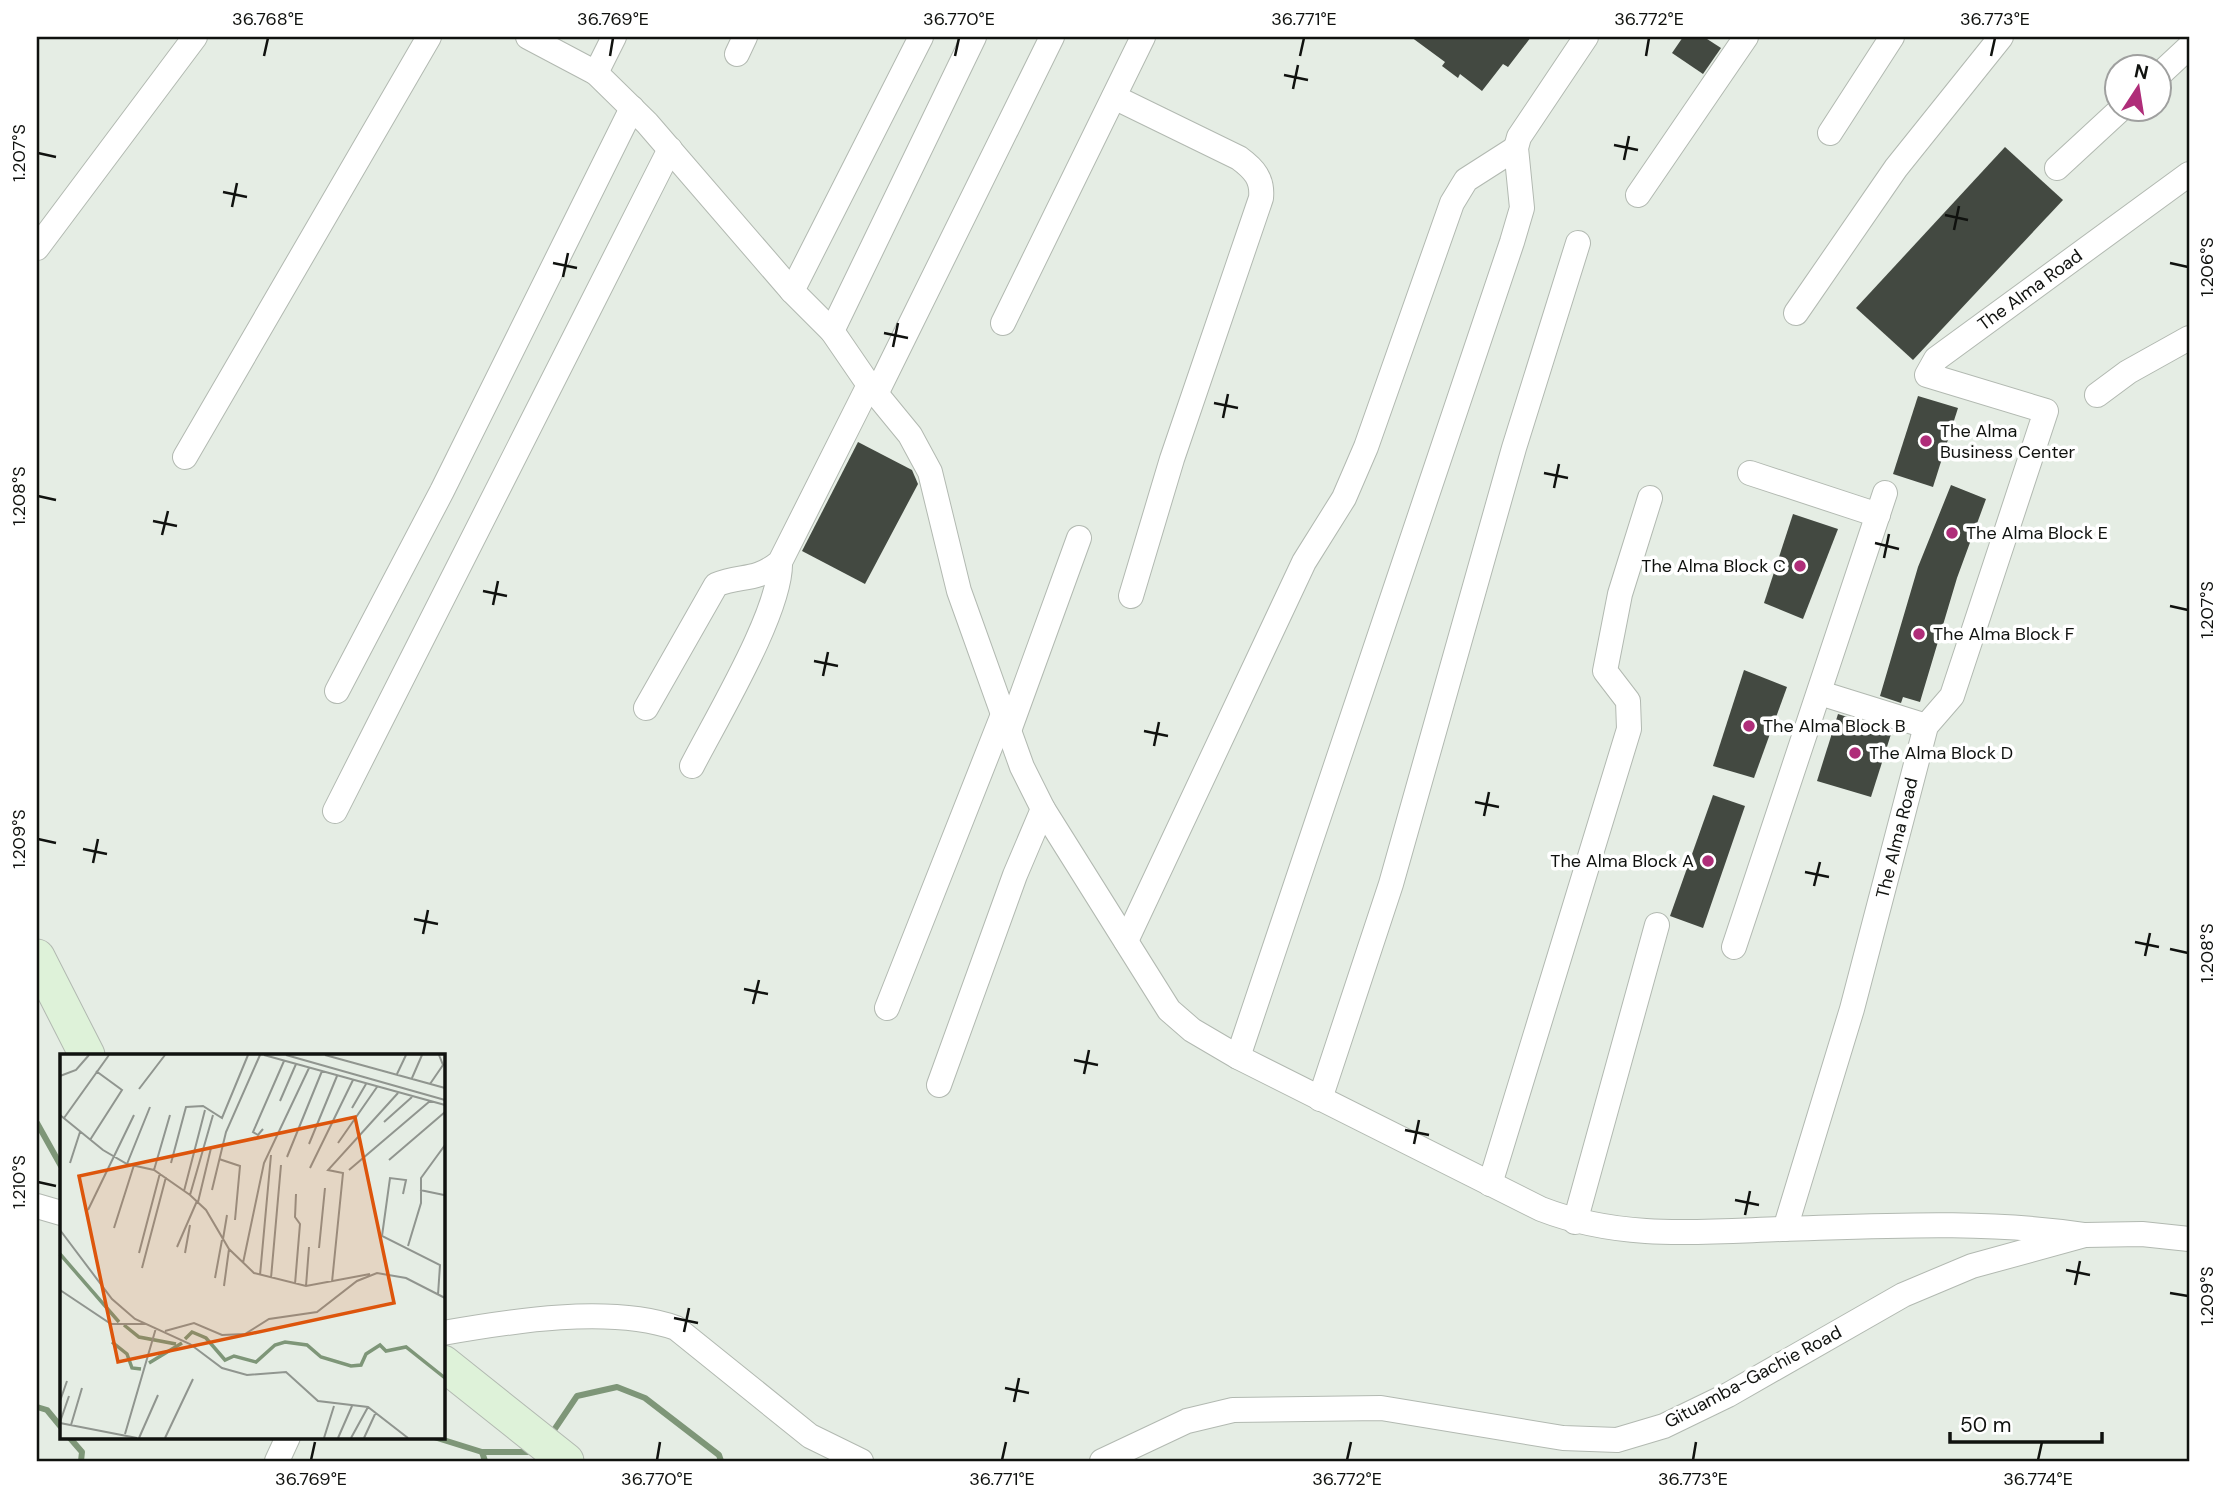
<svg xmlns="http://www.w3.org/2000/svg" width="2226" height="1498" font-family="'DM Sans',sans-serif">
  <rect width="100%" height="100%" fill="#e5ede4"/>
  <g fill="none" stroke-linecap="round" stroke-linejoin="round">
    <g stroke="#7e9678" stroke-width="6">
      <polyline points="37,1123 61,1166"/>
      <polyline points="37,1407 47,1410 61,1427"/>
      <polyline points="550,1436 577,1396 617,1387 645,1398 719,1455 721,1461"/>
      <polyline points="69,1437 82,1452 81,1461"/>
      <polyline points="434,1437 482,1452"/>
      <polyline points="485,1461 482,1452 534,1452"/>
    </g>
  </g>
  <g fill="#434941">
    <polygon points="1411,37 1531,37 1508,67 1503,64 1482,91 1460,74 1458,78 1442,66 1445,62"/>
    <polygon points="1683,37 1704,37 1721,48 1703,74 1672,53"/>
    <polygon points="2005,147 2063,200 1913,360 1856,308"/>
    <polygon points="1918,396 1958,408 1933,487 1893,474"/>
    <polygon points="858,442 912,470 918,484 865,584 802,551"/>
    <polygon points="1951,485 1986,499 1957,578 1920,702 1903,697 1901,703 1880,696 1918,567"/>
    <polygon points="1793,514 1838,529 1803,619 1764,603"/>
    <polygon points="1744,670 1787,687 1754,778 1713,766"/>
    <polygon points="1838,714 1892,731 1871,797 1817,781"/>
    <polygon points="1713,795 1745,806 1703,928 1670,916"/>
  </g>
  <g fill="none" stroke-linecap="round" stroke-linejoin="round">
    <defs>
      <g id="street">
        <path d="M528,37l68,36 51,50 145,168 40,40 37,54 41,50 20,37 29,119 63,176 21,42 126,201 23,20 46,27 303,152c80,31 157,23 241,20 101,-3 203,-9 303,6"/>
        <polyline points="737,54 745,37"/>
        <polyline points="596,73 614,37"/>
        <polyline points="2160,74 2189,47"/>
        <path d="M1114,97l125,61c15,11 24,21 22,40l-89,261 -41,137"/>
        <polyline points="1830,133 1892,37"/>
        <polyline points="2057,168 2122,108"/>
        <polyline points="1638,195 1746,37"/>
        <polyline points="37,248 195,37"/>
        <polyline points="792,291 921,37"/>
        <polyline points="1796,313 1896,168 2001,37"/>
        <polyline points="1003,323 1143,37"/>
        <polyline points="832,331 974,37"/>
        <polyline points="876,394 1052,37"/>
        <polyline points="2097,395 2128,372 2189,338"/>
        <polyline points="185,457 429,37"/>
        <polyline points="1750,473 1878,515"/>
        <polyline points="337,691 442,491 632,108"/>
        <polyline points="1820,693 1926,726"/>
        <path d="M646,708l70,-123c25,-11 38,-2 64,-23l89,-177"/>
        <polyline points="1010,728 1079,538"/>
        <path d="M692,766c24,-47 90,-156 88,-204"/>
        <polyline points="335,811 670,149"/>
        <polyline points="1126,941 1304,562 1344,498 1366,447 1452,203 1466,180 1516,148"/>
        <polyline points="1734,947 1885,493"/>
        <polyline points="887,1008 1004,712"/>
        <polyline points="1238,1057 1512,242 1522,208 1516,148 1519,137 1586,37"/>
        <polyline points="939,1085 1015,875 1043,809"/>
        <polyline points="1320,1099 1391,884 1514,448 1578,243"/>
        <polyline points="1490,1184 1629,729 1628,701 1605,671 1620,594 1650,498"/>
        <polyline points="37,1206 61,1213"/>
        <polyline points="1575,1222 1657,925"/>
        <polyline points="1785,1229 1852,1009 1926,726 1952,696 2046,411 1927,375 1936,359 2189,174"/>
        <path d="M443,1333c68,-12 167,-28 233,-5l134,108 51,25"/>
        <polyline points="277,1461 288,1437"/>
        <polyline points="1102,1461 1187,1421 1233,1410 1381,1408 1563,1438 1617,1440 1664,1426 1728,1395 1903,1295 1972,1266 2085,1235 2142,1234 2189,1239"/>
      </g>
      <g id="secondary">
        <polyline points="37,957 87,1055"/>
        <polyline points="443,1363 566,1461"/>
      </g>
    </defs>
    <use href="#street" stroke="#b2b9b1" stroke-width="26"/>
    <use href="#secondary" stroke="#b2b9b1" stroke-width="37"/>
    <use href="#street" stroke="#fff" stroke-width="24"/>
    <use href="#secondary" stroke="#def2d9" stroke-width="35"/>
  </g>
  <path fill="none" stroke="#10120f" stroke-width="2.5" d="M264,56l4,-18M610,56l3,-18M955,56l4,-18M1300,56l4,-18M1646,56l3,-18M1991,56l4,-18M1284,75l24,5M1293,89l5,-24M1614,145l24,5M38,153l18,4M1624,160l5,-24M223,192l24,5M232,207l5,-24M1945,215l23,5M1954,230l5,-24M553,263l24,5M2170,263l18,4M563,277l5,-24M884,333l24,5M893,347l5,-24M1214,403l24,5M1223,418l5,-24M1544,473l24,5M1554,488l5,-24M38,496l18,4M153,521l24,5M162,535l6,-24M1875,543l24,6M1884,558l5,-24M483,591l24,5M493,605l5,-24M2170,606l18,4M814,661l24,5M823,676l5,-24M1144,731l24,5M1154,746l5,-24M1475,802l24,5M1484,816l5,-24M38,839l18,4M83,849l24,5M93,863l5,-24M1805,872l24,5M1814,886l6,-24M414,919l24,5M423,934l5,-24M2135,942l24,5M2170,949l18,4M2145,956l5,-23M744,989l24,5M753,1004l6,-24M1074,1060l24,5M1084,1074l5,-24M1405,1130l24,5M1414,1144l5,-24M38,1182l18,4M1735,1200l24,5M1745,1215l5,-24M2066,1270l24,5M2075,1285l5,-24M2170,1293l18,3M674,1318l24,5M684,1332l5,-24M1005,1388l24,5M1014,1402l5,-24M311,1460l4,-18M657,1460l3,-18M1002,1460l4,-18M1347,1460l4,-18M1693,1460l3,-18M2038,1460l4,-18"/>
  <g fill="#af2d79" stroke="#fff" stroke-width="2.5">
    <circle cx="1926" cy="441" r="7"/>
    <circle cx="1952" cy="533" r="7"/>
    <circle cx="1800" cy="566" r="7"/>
    <circle cx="1919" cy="634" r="7"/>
    <circle cx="1749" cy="726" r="7"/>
    <circle cx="1855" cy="753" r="7"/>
    <circle cx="1708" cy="861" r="7"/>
  </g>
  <g text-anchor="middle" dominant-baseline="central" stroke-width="7" stroke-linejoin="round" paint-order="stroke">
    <g font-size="18" fill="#10120f" stroke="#fff">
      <text transform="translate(2030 290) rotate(-36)">The Alma Road</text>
      <text transform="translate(1897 838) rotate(-76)">The Alma Road</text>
      <text transform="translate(1753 1377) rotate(-28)">Gituamba-Gachie Road</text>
    </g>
    <g font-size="18" fill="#10120f" stroke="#fff" text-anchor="start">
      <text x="1940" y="431">The Alma<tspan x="1940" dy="21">Business Center</tspan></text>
      <text x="1966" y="533">The Alma Block E</text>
      <text x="1786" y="566" text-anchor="end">The Alma Block C</text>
      <text x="1933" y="634">The Alma Block F</text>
      <text x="1763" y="726">The Alma Block B</text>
      <text x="1869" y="753">The Alma Block D</text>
      <text x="1694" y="861" text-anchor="end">The Alma Block A</text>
    </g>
  </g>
  <g transform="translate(60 1054)">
    <rect width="385" height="385" fill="#e5ede4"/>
    <path fill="none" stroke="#7e9678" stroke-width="3.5" d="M0,200l59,68M64,271l15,12 37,7M125,285l7,-7 14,6 19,22 9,-4 22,6 19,-17 10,-3 22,3 14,12 30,9 10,-1 5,-11 14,-9 6,6 20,-4 39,31M52,288l15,12 5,14 9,1M89,309l33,-20"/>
    <path fill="none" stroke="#90958f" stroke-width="2" d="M204,1l181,50M226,1l159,45M265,1l120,33M337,20l9,-19M0,22l16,-6 13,-15M352,24l10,-23M370,30l13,-19 -4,-10M79,35l26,-34M220,47l16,-37M292,54l14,-24M0,61l43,35 24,14 27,6 36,25 16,15 23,39 25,24 52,13 64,-12M4,64l45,-63M324,68l28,-25M203,75l-5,6 -5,-3 31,-71M30,86l32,-50 -26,-19M278,89l39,-56M249,90l28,-68M227,103l35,-86M159,105l21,7 -5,54M329,106l56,-48M10,109l10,-31M111,109l15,-56 17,-1 19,12 26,-63M67,110l23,-57M250,114l43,-88M94,116l16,-55M289,116l81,-69M152,136l14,-58 34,-77M360,136l24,5M124,137l21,-81M343,140l3,-14 -16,-2 -8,58 58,29 -2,30M130,141l23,-80M138,148l13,-54M28,156l46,-95M54,174l20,-63M0,176l52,69 23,20 55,25 32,24 25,7 39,-3 32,29 50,6 40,31M163,185l4,-24M348,192l13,-43v-25l24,-33M117,193l20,-46M259,194l6,-60M79,199l21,-80M125,199l5,-28M183,209l21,-100 45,-95M82,214l24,-91M200,221l11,-120M155,224l7,-38M211,224l10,-113M272,228l11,-109 -15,-3 70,-77M235,230l5,-60 -5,-7 1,-23M164,232l5,-37M246,232l3,-39M0,236l51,34h34M105,277l29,-8 28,12 23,-1 24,-15 48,-7 40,-31 20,-8 29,5 39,20M0,347l7,-20M0,368l9,-26M0,369l77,15M11,371l11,-37M65,380l31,-106M79,384l19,-43M105,384l28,-59M264,384l10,-32M278,384l14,-32M291,384l17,-31M304,384l12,-26"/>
    <path fill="#dd550c" fill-opacity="0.15" stroke="#dd550c" stroke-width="3.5" d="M295,63l39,186 -276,59 -39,-186z"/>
    <rect width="385" height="385" fill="none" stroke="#10120f" stroke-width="3.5"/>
  </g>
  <rect width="2226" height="1498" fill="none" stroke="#ffffff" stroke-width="77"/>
  <g transform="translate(2138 88) rotate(12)"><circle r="33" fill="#ffffff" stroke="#9fa09f" stroke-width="2"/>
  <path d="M0-5L12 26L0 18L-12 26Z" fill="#af2d79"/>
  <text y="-10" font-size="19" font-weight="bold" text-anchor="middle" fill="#10120f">N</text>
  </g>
  <path d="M1950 1432v10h152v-10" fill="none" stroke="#10120f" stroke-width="3.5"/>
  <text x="1960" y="1432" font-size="21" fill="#10120f" stroke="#ffffff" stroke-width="5" paint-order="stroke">50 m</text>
  <rect x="38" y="38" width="2150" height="1422" fill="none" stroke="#10120f" stroke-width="2.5"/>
  <g font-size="18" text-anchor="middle" fill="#10120f">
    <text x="268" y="25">36.768°E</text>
    <text x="613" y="25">36.769°E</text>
    <text x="959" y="25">36.770°E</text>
    <text x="1304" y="25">36.771°E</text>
    <text x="1649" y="25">36.772°E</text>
    <text x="1995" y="25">36.773°E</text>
    <text transform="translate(19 153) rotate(-90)" y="6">1.207°S</text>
    <text transform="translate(2207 267) rotate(-90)" y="6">1.206°S</text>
    <text transform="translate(19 496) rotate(-90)" y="6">1.208°S</text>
    <text transform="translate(2207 610) rotate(-90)" y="6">1.207°S</text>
    <text transform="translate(19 839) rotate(-90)" y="6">1.209°S</text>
    <text transform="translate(2207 953) rotate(-90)" y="6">1.208°S</text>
    <text transform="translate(19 1182) rotate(-90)" y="6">1.210°S</text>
    <text transform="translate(2207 1296) rotate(-90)" y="6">1.209°S</text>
    <text x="311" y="1485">36.769°E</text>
    <text x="657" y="1485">36.770°E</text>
    <text x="1002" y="1485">36.771°E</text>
    <text x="1347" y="1485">36.772°E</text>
    <text x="1693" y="1485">36.773°E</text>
    <text x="2038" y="1485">36.774°E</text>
  </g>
</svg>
